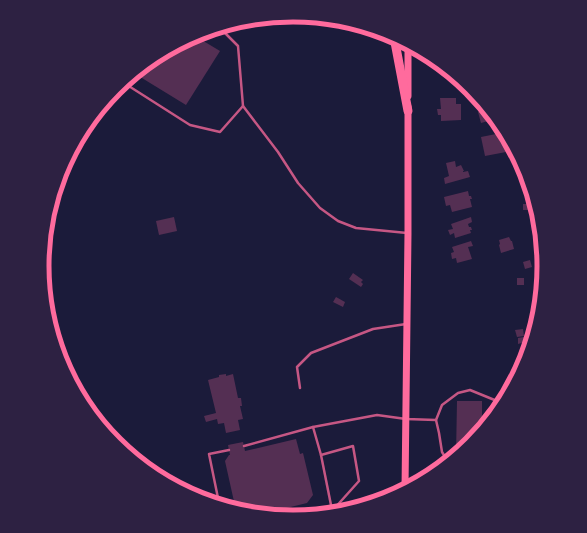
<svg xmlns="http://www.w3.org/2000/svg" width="587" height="533" font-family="Helvetica,sans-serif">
  <rect width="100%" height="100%" fill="#1b1b3a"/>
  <g fill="#542f53">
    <polygon points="195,36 220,51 186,105 137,75"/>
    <polygon points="440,98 456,98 456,104 461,104 461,120 441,121 441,115 438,115 437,109 441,109"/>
    <polygon points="486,110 492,120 481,123 478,112"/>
    <polygon points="501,133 502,135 506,152 485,156 481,137"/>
    <polygon points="455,161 456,167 461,165 464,171 463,171 463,172 468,171 470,177 445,184 444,178 449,176 446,163"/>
    <polygon points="468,191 469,196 471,196 472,199 470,199 472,207 452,212 450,205 446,206 444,197"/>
    <rect x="523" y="204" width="5" height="6"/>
    <polygon points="174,217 177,231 159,235 156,221"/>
    <polygon points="471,217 472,222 468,224 469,227 471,227 472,230 470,230 471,233 455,238 454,233 450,235 448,230 453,229 451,224"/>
    <polygon points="509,237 511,241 512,241 514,249 501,253 499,245 500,244 499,240"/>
    <polygon points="471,241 473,246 468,247 472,259 457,263 456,258 452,259 451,253 454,252 452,247"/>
    <polygon points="530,260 532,267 525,269 523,262"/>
    <polygon points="353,273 363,280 361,282 363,284 361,287 349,279"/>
    <rect x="517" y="278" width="7" height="7"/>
    <polygon points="336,297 345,302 343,307 333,302"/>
    <polygon points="523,329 524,336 517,337 515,330"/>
    <polygon points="524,337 525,342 518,344 518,338"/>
    <polygon points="226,374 226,376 233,374 238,398 241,398 242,406 240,406 243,419 238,420 240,430 226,433 224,423 218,424 217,419 206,422 204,416 216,413 208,380 219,377 219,375"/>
    <polygon points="457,401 482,401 482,423 486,423 471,444 456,455"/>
    <polygon points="296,439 300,454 303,453 313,495 307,503 266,513 265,510 259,511 235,506 225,461 229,455 230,455 228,445 243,442 245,451"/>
  </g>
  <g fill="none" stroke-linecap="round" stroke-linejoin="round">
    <g stroke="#c65784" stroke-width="2.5">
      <polyline points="221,29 238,46 243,106 278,152 298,183 320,208 338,221 356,228 407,233"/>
      <polyline points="124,83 190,125 220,132 243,106"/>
      <polyline points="300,388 297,367 311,353 373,329 406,324"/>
      <polyline points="436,420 442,405 458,393 470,390 497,401 499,403"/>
      <polyline points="313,427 321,455 353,446 359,481 333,510"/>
      <polyline points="244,446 313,427 377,415 406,419 436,420 439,433 442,452 447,460"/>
      <polyline points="321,455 332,510"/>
      <polyline points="219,503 209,454 229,450"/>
    </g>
    <g stroke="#ff6b9d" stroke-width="7">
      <polyline points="408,46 408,96"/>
      <polyline points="405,489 408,233 408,107"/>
    </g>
    <polyline stroke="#ff6b9d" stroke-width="9" points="394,37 408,111"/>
  </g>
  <path d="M0 0H587V533H0ZM49 266a244 244 0 1 1 488 0a244 244 0 1 1-488 0Z" fill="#2d2142" fill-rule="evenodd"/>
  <path fill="none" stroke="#ff6b9d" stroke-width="5" d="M49 266a244 244 0 1 1 488 0a244 244 0 1 1-488 0Z"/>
</svg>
